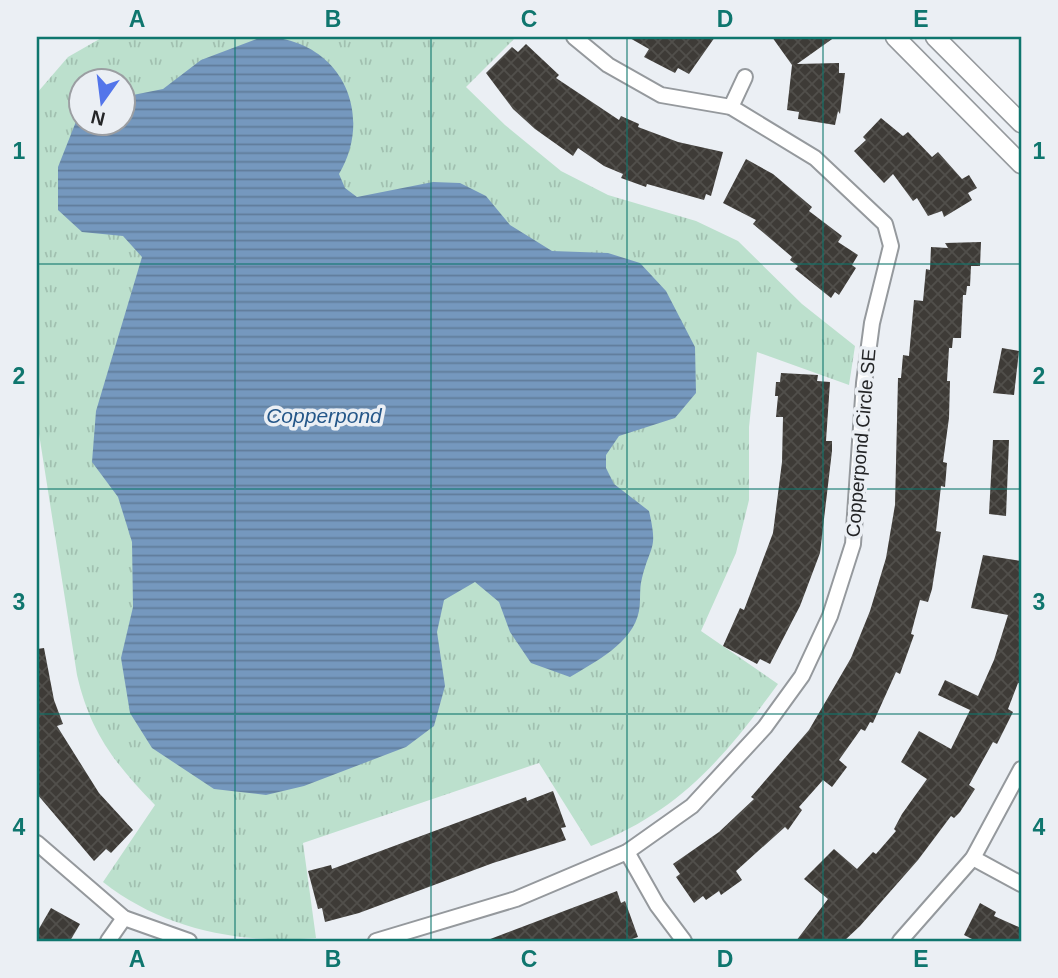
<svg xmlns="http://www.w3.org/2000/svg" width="1058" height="978" font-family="Helvetica,sans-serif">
  <defs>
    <pattern id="grass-tufts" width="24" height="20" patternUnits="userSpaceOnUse" patternTransform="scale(1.75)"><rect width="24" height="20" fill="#bce0cd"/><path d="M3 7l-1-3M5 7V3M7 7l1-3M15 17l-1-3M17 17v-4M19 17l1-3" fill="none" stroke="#a1c0b0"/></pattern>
    <pattern id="water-rules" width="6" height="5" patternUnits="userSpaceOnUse" patternTransform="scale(1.75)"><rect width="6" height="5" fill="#7598be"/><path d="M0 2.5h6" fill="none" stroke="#607c9a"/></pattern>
    <pattern id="building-cross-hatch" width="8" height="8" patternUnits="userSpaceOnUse" patternTransform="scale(1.75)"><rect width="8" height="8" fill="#3e3b37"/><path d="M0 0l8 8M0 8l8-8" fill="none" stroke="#514f4b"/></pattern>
  </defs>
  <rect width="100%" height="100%" fill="#ebeff4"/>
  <path fill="url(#grass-tufts)" fill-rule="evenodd" d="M103,37h413l-50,50 39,38 56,46 47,24 88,26 42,20 64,63 53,42 -6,39 -92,-33 -8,75v73l-13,53 -35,78 77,53c-55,75 -98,127 -187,162l-52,-83 -236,80 13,95c-76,6 -152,-8 -213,-56l52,-77c-40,-41 -65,-73 -78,-130l-40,-254v-328l31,-36zM80,80h42v42h-42z"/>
  <path fill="url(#water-rules)" d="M262,37c76,0 114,74 77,137l6,14 12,9 76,-15 27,1 26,13 24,29 42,26 56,2 32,10 26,28 29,56 1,46 -21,25 -56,18 -13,19v13l8,16 35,27c9,39 2,32 -7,67 -3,11 -1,22 -3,33 -6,32 -44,51 -69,66l-39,-14 -21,-31 -11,-30 -24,-20 -31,18 -7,32 8,54 -11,40 -28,21 -102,39 -38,9 -52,-6 -62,-41 -22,-35 -9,-55 12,-51 -1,-65 -14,-45 -26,-35 4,-51 46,-154 -19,-21 -41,-4 -24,-22v-43l19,-48 3,-1v4h42l1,-25 40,-8 38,-29z"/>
  <g fill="url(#building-cross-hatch)">
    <polygon points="628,37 715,37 689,74 678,68 675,73 644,57 649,49"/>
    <polygon points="772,37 835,37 797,64 839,63 839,73 845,73 840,114 838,111 835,125 798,119 799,112 787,110 792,65"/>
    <polygon points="526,44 559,75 556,78 619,120 621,116 639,124 638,127 678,142 723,152 711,196 706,194 704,200 647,184 646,187 621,178 623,174 604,166 578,148 573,156 535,129 513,109 486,73 512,47 518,52"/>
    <polygon points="881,118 903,136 908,132 932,157 938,152 962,179 969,175 977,188 968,193 972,200 944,217 942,211 928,216 917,198 913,201 893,174 884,183 854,151 866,140 863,137"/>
    <polygon points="746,159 773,174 812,207 809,211 842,236 838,242 858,255 852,265 856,268 839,295 835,292 831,298 795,269 798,266 790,260 792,257 753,224 756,220 723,203"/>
    <polygon points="981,242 980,266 971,266 970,286 967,286 966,295 963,295 961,338 953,338 952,348 949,348 947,381 950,381 949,418 943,462 947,463 945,487 941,486 936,531 941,532 932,589 928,602 920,600 911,634 914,635 900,674 896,672 873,723 870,722 865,731 861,729 839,760 847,767 832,787 823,780 799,807 802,810 788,830 785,827 736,871 742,880 721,895 719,891 706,900 703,896 694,903 676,877 680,874 673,864 719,832 754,799 751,797 809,730 851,658 870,611 886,558 895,505 898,378 901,378 903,355 909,356 914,300 923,301 926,269 930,270 931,247 948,248 945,243"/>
    <polygon points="1002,348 1019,351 1014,395 993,393"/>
    <polygon points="781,373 818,375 817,381 830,382 826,441 832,441 832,451 820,553 800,606 770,664 760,659 757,664 723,646 740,608 744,610 773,533 782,462 783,417 776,417 778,396 775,396 776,382 780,382"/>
    <polygon points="993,440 1009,440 1006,516 989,514"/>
    <polygon points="983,555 1021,561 1021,684 1018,683 1008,709 1013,712 997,744 993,742 969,785 975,789 960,812 954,818 951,816 918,860 860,926 844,941 796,941 828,899 804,879 834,849 857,869 873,852 876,854 896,831 894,829 902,814 927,779 901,762 919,731 951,749 970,710 938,695 945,680 978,696 994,660 1008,615 971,608"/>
    <polygon points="44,648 54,700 63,724 57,726 99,793 133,830 111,853 106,849 94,861 37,794 37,649"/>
    <polygon points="553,791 566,827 561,828 566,840 493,863 359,913 325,922 322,908 318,909 308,871 331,865 332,869 526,797 527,801"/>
    <polygon points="617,891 621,903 625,901 638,937 626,941 485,941"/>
    <polygon points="980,903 996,912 994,916 1021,928 1021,941 976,941 964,935"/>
    <polygon points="51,908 80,924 70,941 37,941 37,932"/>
  </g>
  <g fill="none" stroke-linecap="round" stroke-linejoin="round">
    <defs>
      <g id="minor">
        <polyline points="731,107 745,77"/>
        <polyline points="37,843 124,918 189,941"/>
        <polyline points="627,852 657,905 684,941"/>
        <polyline points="973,858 1021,884"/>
        <polyline points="108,941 124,918"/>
        <polyline points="376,941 516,899 627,852 692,806 765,727 802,676 830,616 853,544 864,383 872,323 891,246 885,224 815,158 731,107 661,95 608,65 574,37"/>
        <polyline points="900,941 973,858 1021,769"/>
      </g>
      <g id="tertiary">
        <polyline points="895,37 1021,164"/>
        <polyline points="935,37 1021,123"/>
      </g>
    </defs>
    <use href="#minor" stroke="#95999d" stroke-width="18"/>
    <use href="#tertiary" stroke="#95999d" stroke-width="21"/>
    <use href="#minor" stroke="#fff" stroke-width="14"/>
    <use href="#tertiary" stroke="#fff" stroke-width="18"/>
  </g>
  <path fill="none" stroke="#0f766e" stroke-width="2" stroke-opacity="0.55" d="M235,37v904M431,37v904M627,37v904M823,37v904M37,264h984M37,489h984M37,714h984"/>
  <g text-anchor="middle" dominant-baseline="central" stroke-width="7" stroke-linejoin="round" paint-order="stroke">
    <g font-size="19" fill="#242527" stroke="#ebeff4">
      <text transform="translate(861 443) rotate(-85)">Copperpond Circle SE</text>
    </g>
    <g font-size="21" font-style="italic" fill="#255789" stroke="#ebeff4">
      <text x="324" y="415">Copperpond</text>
    </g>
  </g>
  <rect width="1058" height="978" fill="none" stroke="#ebeff4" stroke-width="77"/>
  <g transform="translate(102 102) rotate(194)"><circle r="33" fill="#ebeff4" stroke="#9b9ea2" stroke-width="2"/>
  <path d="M0-5L12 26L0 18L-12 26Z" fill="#5375ea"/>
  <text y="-10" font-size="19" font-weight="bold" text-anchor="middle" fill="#242527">N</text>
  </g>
  <rect x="38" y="38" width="982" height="902" fill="none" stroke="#0f766e" stroke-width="2.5"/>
  <g font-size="23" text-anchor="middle" font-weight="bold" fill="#0f766e">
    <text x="137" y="27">A</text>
    <text x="333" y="27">B</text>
    <text x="529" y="27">C</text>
    <text x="725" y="27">D</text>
    <text x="921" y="27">E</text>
    <text x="19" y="159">1</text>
    <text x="1039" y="159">1</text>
    <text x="19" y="384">2</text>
    <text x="1039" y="384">2</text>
    <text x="19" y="610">3</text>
    <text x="1039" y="610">3</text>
    <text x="19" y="835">4</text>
    <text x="1039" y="835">4</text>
    <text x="137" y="967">A</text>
    <text x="333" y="967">B</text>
    <text x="529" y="967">C</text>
    <text x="725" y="967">D</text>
    <text x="921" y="967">E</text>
  </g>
</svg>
